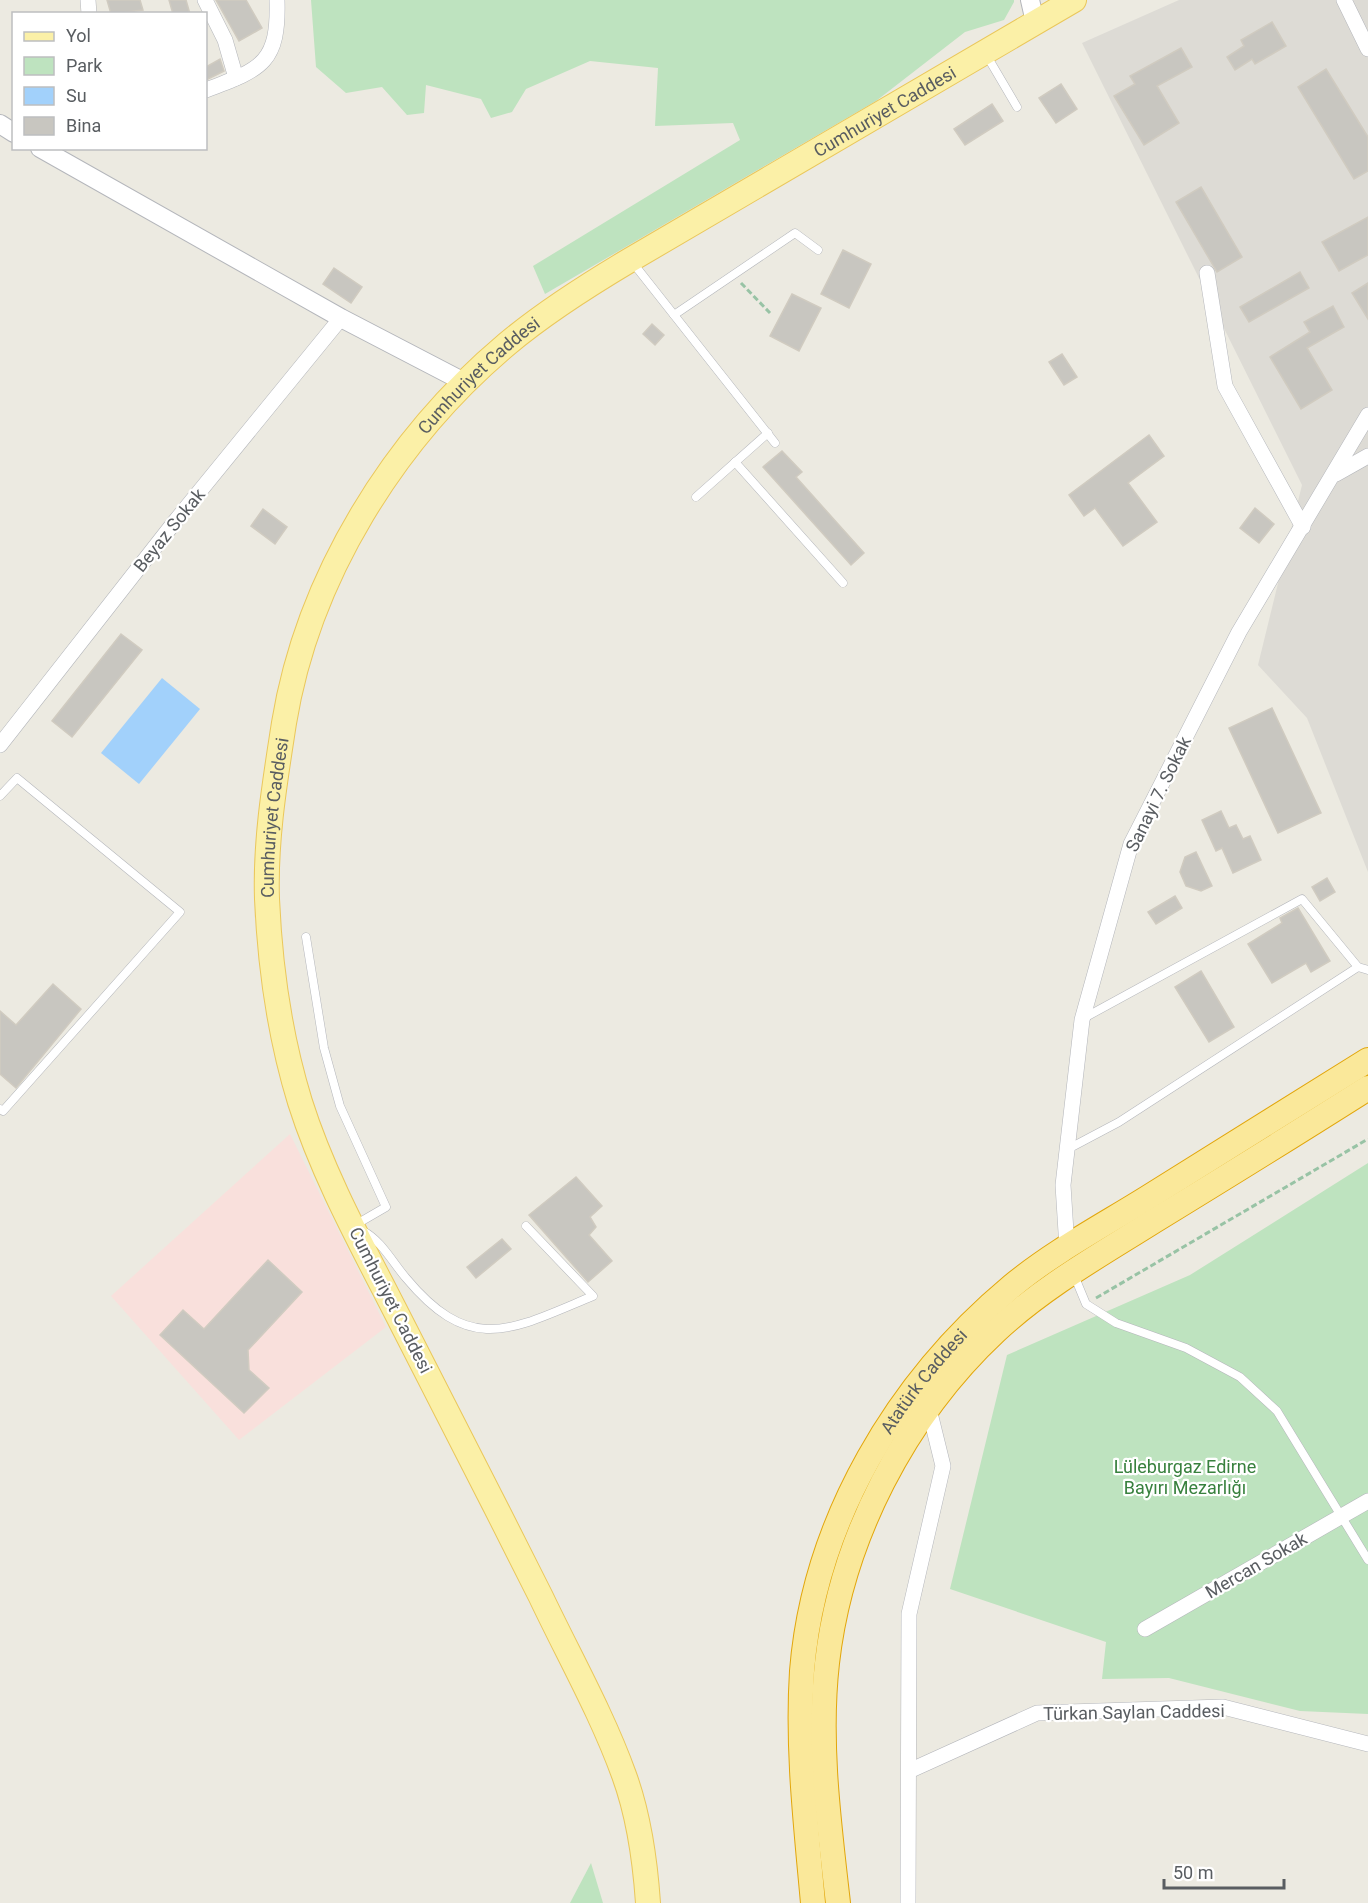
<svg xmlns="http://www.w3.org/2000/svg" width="1368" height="1903" font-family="Roboto,sans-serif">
  <rect width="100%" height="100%" fill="#eceae1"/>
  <polygon fill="#dddbd5" points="1179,0 1368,0 1368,872 1307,718 1258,665 1302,485 1082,43"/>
  <polygon fill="#f9e0dc" points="290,1134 386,1327 239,1440 111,1296"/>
  <g fill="#bee3bf">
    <polygon points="311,0 1014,0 1014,2 1004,20 965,32 876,101 545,294 533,266 740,140 733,123 655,126 658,68 590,61 526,89 512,112 491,118 481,99 426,85 424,113 407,115 382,87 346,93 316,67"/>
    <polygon points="1368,1163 1368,1714 1300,1711 1169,1678 1102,1679 1106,1642 950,1589 1007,1355 1190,1275"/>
    <polygon points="591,1863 603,1903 570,1903"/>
  </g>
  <polygon fill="#a2d1fb" points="162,678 200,709 139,784 101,753"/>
  <g fill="#c8c6c0" stroke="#d0cbc0" stroke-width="1.5">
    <polygon points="107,0 140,0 143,10 111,14"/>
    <polygon points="169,0 186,0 190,14 173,14"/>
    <polygon points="216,0 246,0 262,28 239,41"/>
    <polygon points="1272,22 1286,46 1255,64 1252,59 1235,70 1227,57 1244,46 1241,40"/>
    <polygon points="1181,48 1192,67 1157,86 1179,123 1144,145 1114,96 1135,84 1130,76"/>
    <polygon points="220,59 224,71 206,80 206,67"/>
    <polygon points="1326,69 1368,137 1368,171 1354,179 1298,87"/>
    <polygon points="1061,84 1077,109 1056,123 1039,98"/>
    <polygon points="992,104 1003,121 965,145 954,129"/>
    <polygon points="1201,187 1242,257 1217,272 1176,202"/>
    <polygon points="1368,217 1368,255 1339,271 1322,242"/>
    <polygon points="843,250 871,264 849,308 821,294"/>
    <polygon points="334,268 362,287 351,303 323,284"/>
    <polygon points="1300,272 1309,288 1249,322 1240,307"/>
    <polygon points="1368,283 1368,319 1352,293"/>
    <polygon points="792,294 821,308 799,351 770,336"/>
    <polygon points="1333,306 1344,327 1307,348 1332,390 1301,409 1270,357 1310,332 1304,322"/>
    <polygon points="652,324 664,335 655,345 643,334"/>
    <polygon points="1062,354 1077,377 1064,385 1049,362"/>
    <polygon points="1149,435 1164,456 1128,483 1157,522 1123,546 1095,508 1084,516 1069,495"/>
    <polygon points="782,451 802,472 796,477 864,553 851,565 763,467"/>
    <polygon points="1255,508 1274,524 1259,543 1240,528"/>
    <polygon points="263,509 287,527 275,544 251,526"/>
    <polygon points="121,634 142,650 72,737 52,721"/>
    <polygon points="1272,708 1321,813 1278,833 1229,728"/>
    <polygon points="1221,811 1229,828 1236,825 1243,839 1250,836 1261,860 1233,873 1222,848 1216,851 1202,820"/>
    <polygon points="1196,852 1212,886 1201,891 1186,886 1180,872 1185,857"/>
    <polygon points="1327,878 1335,892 1320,901 1312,887"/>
    <polygon points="1175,896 1182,908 1156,924 1148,912"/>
    <polygon points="1298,908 1330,961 1311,972 1306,963 1272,983 1248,944 1282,923 1280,918"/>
    <polygon points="1201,971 1234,1027 1209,1042 1175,987"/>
    <polygon points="53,984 81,1009 16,1088 0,1074 0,1011 16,1025"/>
    <polygon points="576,1177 602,1206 590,1217 596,1227 589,1235 612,1261 588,1282 529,1215"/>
    <polygon points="502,1239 511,1249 476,1278 467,1267"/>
    <polygon points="268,1260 302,1292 248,1350 249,1370 269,1388 244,1413 160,1335 183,1310 204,1329"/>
  </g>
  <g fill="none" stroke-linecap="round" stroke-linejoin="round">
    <defs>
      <g id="service">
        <polyline points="987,56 1017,107"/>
        <polyline points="633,263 775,443"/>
        <polyline points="674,315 795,233 818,250"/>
        <polyline points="735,462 843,583"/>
        <polyline points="696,497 768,433"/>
        <polyline points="0,796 17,778 180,912 3,1111 0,1109"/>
        <polyline points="306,937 324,1048 340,1106 386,1207 355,1225"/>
        <polyline points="1084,1018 1302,899 1358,967"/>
        <polyline points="1068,1149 1119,1122 1358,967 1368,970"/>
        <path d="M363,1231c18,9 30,32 43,47 65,78 105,52 187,18l-67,-70"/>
        <polyline points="1074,1275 1086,1304 1116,1323 1186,1348 1240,1377 1277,1411 1368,1560"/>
      </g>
      <g id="minor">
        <polyline points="88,0 89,14"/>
        <polyline points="205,0 225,40 236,78"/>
        <polyline points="1344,0 1368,49"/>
        <path d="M206,90c55,-21 73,-26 71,-90"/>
        <polyline points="1207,273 1225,386 1303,527"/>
        <polyline points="1336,474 1368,456"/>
        <polyline points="0,745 173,524 341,318"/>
        <polyline points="1067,1248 1063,1185 1082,1020 1131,844 1239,632 1368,415"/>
        <polyline points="1145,1629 1368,1501"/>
        <polyline points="909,1771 1037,1713 1223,1707 1368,1744"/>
        <polyline points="908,1903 909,1614 943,1466 929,1409"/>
      </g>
      <g id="tertiary">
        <polyline points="1030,0 1035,22"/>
        <polyline points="0,124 14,133"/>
        <polyline points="40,148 341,318 466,383"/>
      </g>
      <g id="primary">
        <path id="s1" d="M648,1903c-3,-44 -9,-87 -24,-128 -22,-61 -55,-119 -83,-178 -46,-92 -93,-183 -140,-275 -36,-71 -77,-144 -101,-220 -20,-65 -30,-135 -33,-203 -2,-59 8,-118 17,-176 24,-146 110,-284 223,-379 38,-32 81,-59 123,-84l444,-260"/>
      </g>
      <g id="trunk">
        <path id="s2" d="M813,1903c-7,-78 -16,-154 -11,-232 12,-150 96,-290 210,-385 41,-34 90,-60 135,-88 73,-46 147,-92 221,-138"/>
        <path d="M838,1903c-9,-79 -20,-161 -11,-240 14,-124 78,-247 169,-332 47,-44 104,-76 158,-110 72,-44 143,-88 214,-133"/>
      </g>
    </defs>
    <use href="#service" stroke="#b4b6bb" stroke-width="9"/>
    <use href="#minor" stroke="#b4b6bb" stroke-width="16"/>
    <use href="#tertiary" stroke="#b4b6bb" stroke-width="20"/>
    <use href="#primary" stroke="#eac75b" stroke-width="26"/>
    <use href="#trunk" stroke="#e2a60b" stroke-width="26"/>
    <g stroke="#98c3a5" stroke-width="3" stroke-dasharray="6 3" stroke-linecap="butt">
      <polyline points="741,283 770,313"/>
      <polyline points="1096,1298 1368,1139"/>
    </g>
    <use href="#service" stroke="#fff" stroke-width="8"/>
    <use href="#minor" stroke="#fff" stroke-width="15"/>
    <use href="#tertiary" stroke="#fff" stroke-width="18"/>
    <use href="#primary" stroke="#fbf0a7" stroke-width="24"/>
    <use href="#trunk" stroke="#fae89a" stroke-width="24"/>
  </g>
  <g text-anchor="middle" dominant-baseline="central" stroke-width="4.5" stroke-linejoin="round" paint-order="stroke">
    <g font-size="18" fill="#595d61" stroke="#fff">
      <text stroke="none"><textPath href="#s1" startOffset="2154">Cumhuriyet Caddesi</textPath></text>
      <text stroke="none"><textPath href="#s1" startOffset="1668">Cumhuriyet Caddesi</textPath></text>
      <text transform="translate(169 530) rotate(-51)">Beyaz Sokak</text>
      <text transform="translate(1158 794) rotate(-64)">Sanayi 7. Sokak</text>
      <text stroke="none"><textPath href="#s1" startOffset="1166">Cumhuriyet Caddesi</textPath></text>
      <text transform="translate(391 1300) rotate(63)">Cumhuriyet Caddesi</text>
      <text stroke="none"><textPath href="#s2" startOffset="552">Atatürk Caddesi</textPath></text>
      <text transform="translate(1256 1565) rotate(-30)">Mercan Sokak</text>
      <text transform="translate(1134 1712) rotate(-1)">Türkan Saylan Caddesi</text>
    </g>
    <g font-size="18" fill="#38813e" stroke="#fff">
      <text x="1185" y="1466">Lüleburgaz Edirne<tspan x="1185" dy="21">Bayırı Mezarlığı</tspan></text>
    </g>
  </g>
  <rect x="12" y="12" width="195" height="138" fill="#ffffff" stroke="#bdbec0" stroke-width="1.5"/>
  <rect x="24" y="32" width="30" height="9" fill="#fbf0a7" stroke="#bdbec0" stroke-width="1.5"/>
  <text x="66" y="42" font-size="18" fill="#595d61">Yol</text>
  <rect x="24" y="57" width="30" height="18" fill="#bee3bf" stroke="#bdbec0" stroke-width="1.5"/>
  <text x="66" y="72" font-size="18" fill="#595d61">Park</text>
  <rect x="24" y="87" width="30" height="18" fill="#a2d1fb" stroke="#bdbec0" stroke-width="1.5"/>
  <text x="66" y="102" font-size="18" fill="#595d61">Su</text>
  <rect x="24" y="117" width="30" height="18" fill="#c8c6c0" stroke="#bdbec0" stroke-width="1.5"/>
  <text x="66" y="132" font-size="18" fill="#595d61">Bina</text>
  <path d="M1164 1879v9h120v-9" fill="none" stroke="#595d61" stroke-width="3"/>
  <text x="1173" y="1879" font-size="18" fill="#595d61" stroke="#ffffff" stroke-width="4.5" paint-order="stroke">50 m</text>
</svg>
